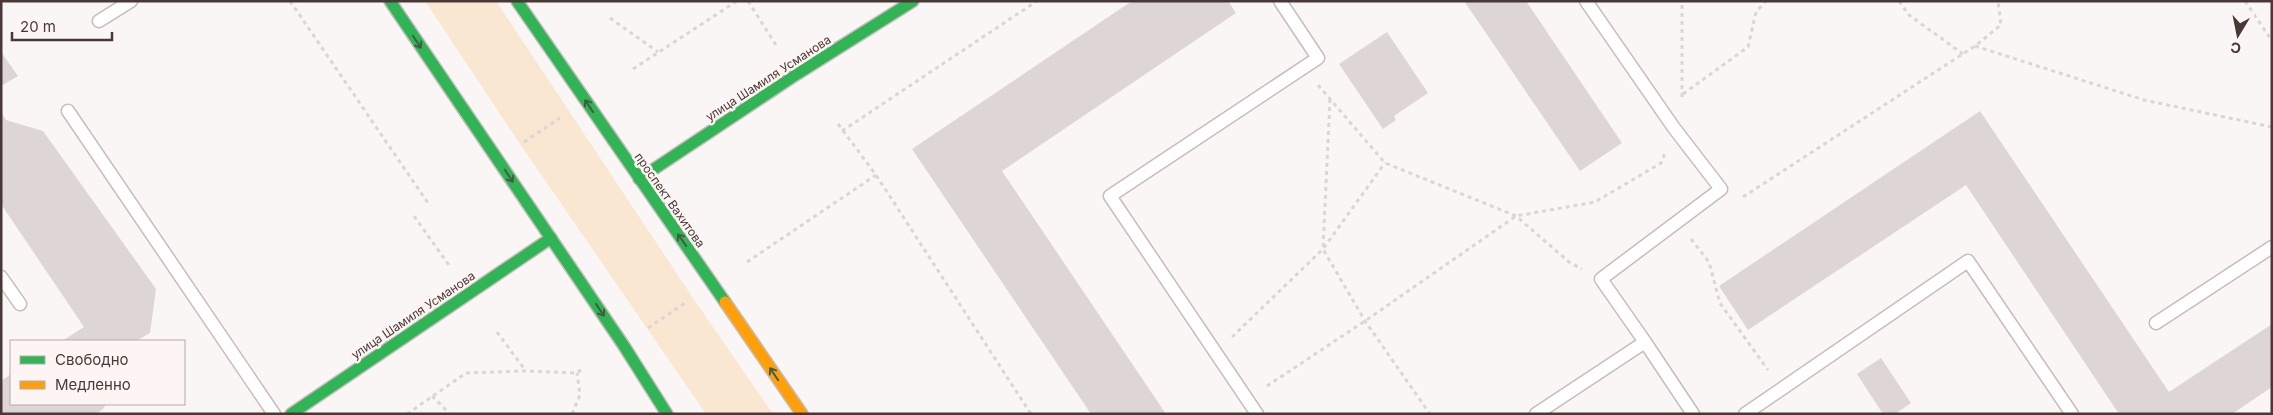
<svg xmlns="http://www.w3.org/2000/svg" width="2273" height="415" font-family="Inter,sans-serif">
  <rect width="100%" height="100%" fill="#fbf6f6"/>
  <polygon fill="#fae7d2" points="425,1 496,1 693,298 773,414 706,414 520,144"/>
  <g fill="#ded5d7">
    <polygon points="1132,1 1228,1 1236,13 1002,171 1166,414 1091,414 912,149"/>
    <polygon points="1464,1 1526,1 1622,143 1580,171"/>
    <polygon points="1387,32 1428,93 1394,116 1396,120 1383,129 1339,64"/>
    <polygon points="1,52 18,76 1,86"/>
    <polygon points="1980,111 2169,392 2272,324 2272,387 2232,414 2119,414 1966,185 1748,330 1719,286"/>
    <polygon points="1,112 6,120 43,131 156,289 150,333 136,341 62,341 84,327 1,204"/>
    <polygon points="1881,358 1911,403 1895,414 1883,414 1857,374"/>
    <polygon points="11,374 11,404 106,404 103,409 96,414 1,414 1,381"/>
  </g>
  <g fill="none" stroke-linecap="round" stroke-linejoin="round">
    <defs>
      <g id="lane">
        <polyline points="1586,1 1674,128 1721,189 1601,279 1645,342"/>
        <polyline points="99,21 131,1"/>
        <polyline points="68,111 274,414"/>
        <polyline points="1,277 20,304"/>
        <polyline points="2156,323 2272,247"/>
        <polyline points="1257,414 1110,196 1318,58 1280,1"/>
        <polyline points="1536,414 1645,342 1693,414"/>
        <polyline points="1745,414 1968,261 2072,414"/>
      </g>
      <g id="fast">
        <polyline points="390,1 624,346 667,414"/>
        <polyline points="517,1 725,302"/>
        <polyline points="639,179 797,74 913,1"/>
        <polyline points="291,414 551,238"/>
      </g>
      <polyline id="slow" points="725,302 802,414"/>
    </defs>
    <use href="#lane" stroke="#c6bdbc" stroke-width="15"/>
    <use href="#fast" stroke="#c6bdbc" stroke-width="14"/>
    <use href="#slow" stroke="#c6bdbc" stroke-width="14"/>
    <g stroke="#d9d6d6" stroke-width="3" stroke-dasharray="4 4" stroke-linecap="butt">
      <polyline points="290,1 430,206"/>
      <polyline points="748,1 776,45"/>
      <polyline points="1899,1 1909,15 1963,54"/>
      <polyline points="2245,1 2272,41"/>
      <polyline points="610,18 658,52"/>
      <polyline points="1975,46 2144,100 2272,127"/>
      <polyline points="633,69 737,1"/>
      <polyline points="1318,85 1385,163 1516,216 1569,262 1582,269"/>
      <polyline points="1683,94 1748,47 1756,12 1766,1"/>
      <polyline points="1682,97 1682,1"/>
      <polyline points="1330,99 1323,249 1365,321 1430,414"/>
      <polyline points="838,124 876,175 1031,414"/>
      <polyline points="842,131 1037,1"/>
      <polyline points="524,142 560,118"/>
      <polyline points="1743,197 1975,46 2001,25 1998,1"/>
      <polyline points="414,216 451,268"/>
      <polyline points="1691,239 1709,262 1720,303 1768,370"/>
      <polyline points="747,262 876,175"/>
      <polyline points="648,328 688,301"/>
      <polyline points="497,332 525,370"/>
      <polyline points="1232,337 1323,249 1385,163"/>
      <polyline points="1267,386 1365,321 1516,216 1595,202 1661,163 1665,153"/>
      <polyline points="432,396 450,414"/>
      <polyline points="407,414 466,373 525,371 577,373 583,368"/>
      <polyline points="572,414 580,395 577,373"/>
    </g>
    <use href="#lane" stroke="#fefefe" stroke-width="12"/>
    <use href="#fast" stroke="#30b455" stroke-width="11"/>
    <use href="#slow" stroke="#ff9f0a" stroke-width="11"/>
  </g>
  <defs><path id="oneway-shaft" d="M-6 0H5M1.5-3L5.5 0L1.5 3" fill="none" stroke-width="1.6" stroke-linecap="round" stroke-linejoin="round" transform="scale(1.25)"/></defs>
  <g stroke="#415e40">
    <use href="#oneway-shaft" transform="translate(417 42) rotate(56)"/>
    <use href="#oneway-shaft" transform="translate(589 106) rotate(-124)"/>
    <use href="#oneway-shaft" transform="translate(509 176) rotate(56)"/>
    <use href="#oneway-shaft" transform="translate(682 240) rotate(-125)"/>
    <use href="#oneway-shaft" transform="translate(600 310) rotate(56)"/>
    <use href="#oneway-shaft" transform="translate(774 374) rotate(-124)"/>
  </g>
  <g text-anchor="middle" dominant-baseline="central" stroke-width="5" stroke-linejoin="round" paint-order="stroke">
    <g font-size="12" fill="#483937" stroke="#fdf5f4">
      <text transform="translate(768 78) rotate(-33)">улица Шамиля Усманова</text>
      <text transform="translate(670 200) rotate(55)">проспект Вахитова</text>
      <text transform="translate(413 315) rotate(-34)">улица Шамиля Усманова</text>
    </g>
  </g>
  <rect width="2273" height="415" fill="none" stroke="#483937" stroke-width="5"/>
  <rect x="10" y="340" width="175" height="65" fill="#fdf5f4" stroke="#b5aaa8"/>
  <rect x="20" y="356" width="25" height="8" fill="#30b455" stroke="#b5aaa8"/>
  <text x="55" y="365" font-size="15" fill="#483937">Свободно</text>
  <rect x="20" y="381" width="25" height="8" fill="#ff9f0a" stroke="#b5aaa8"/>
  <text x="55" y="390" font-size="15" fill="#483937">Медленно</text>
  <g transform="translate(2238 35) rotate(190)" stroke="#fdf5f4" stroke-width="4" paint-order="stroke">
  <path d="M0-4L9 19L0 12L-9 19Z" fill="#483937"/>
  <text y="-8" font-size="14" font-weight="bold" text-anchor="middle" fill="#483937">С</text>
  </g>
  <path d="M12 32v8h100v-8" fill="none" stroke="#483937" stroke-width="2.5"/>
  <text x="20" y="32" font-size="15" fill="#483937" stroke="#fdf5f4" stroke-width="4" paint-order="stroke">20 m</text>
</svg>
